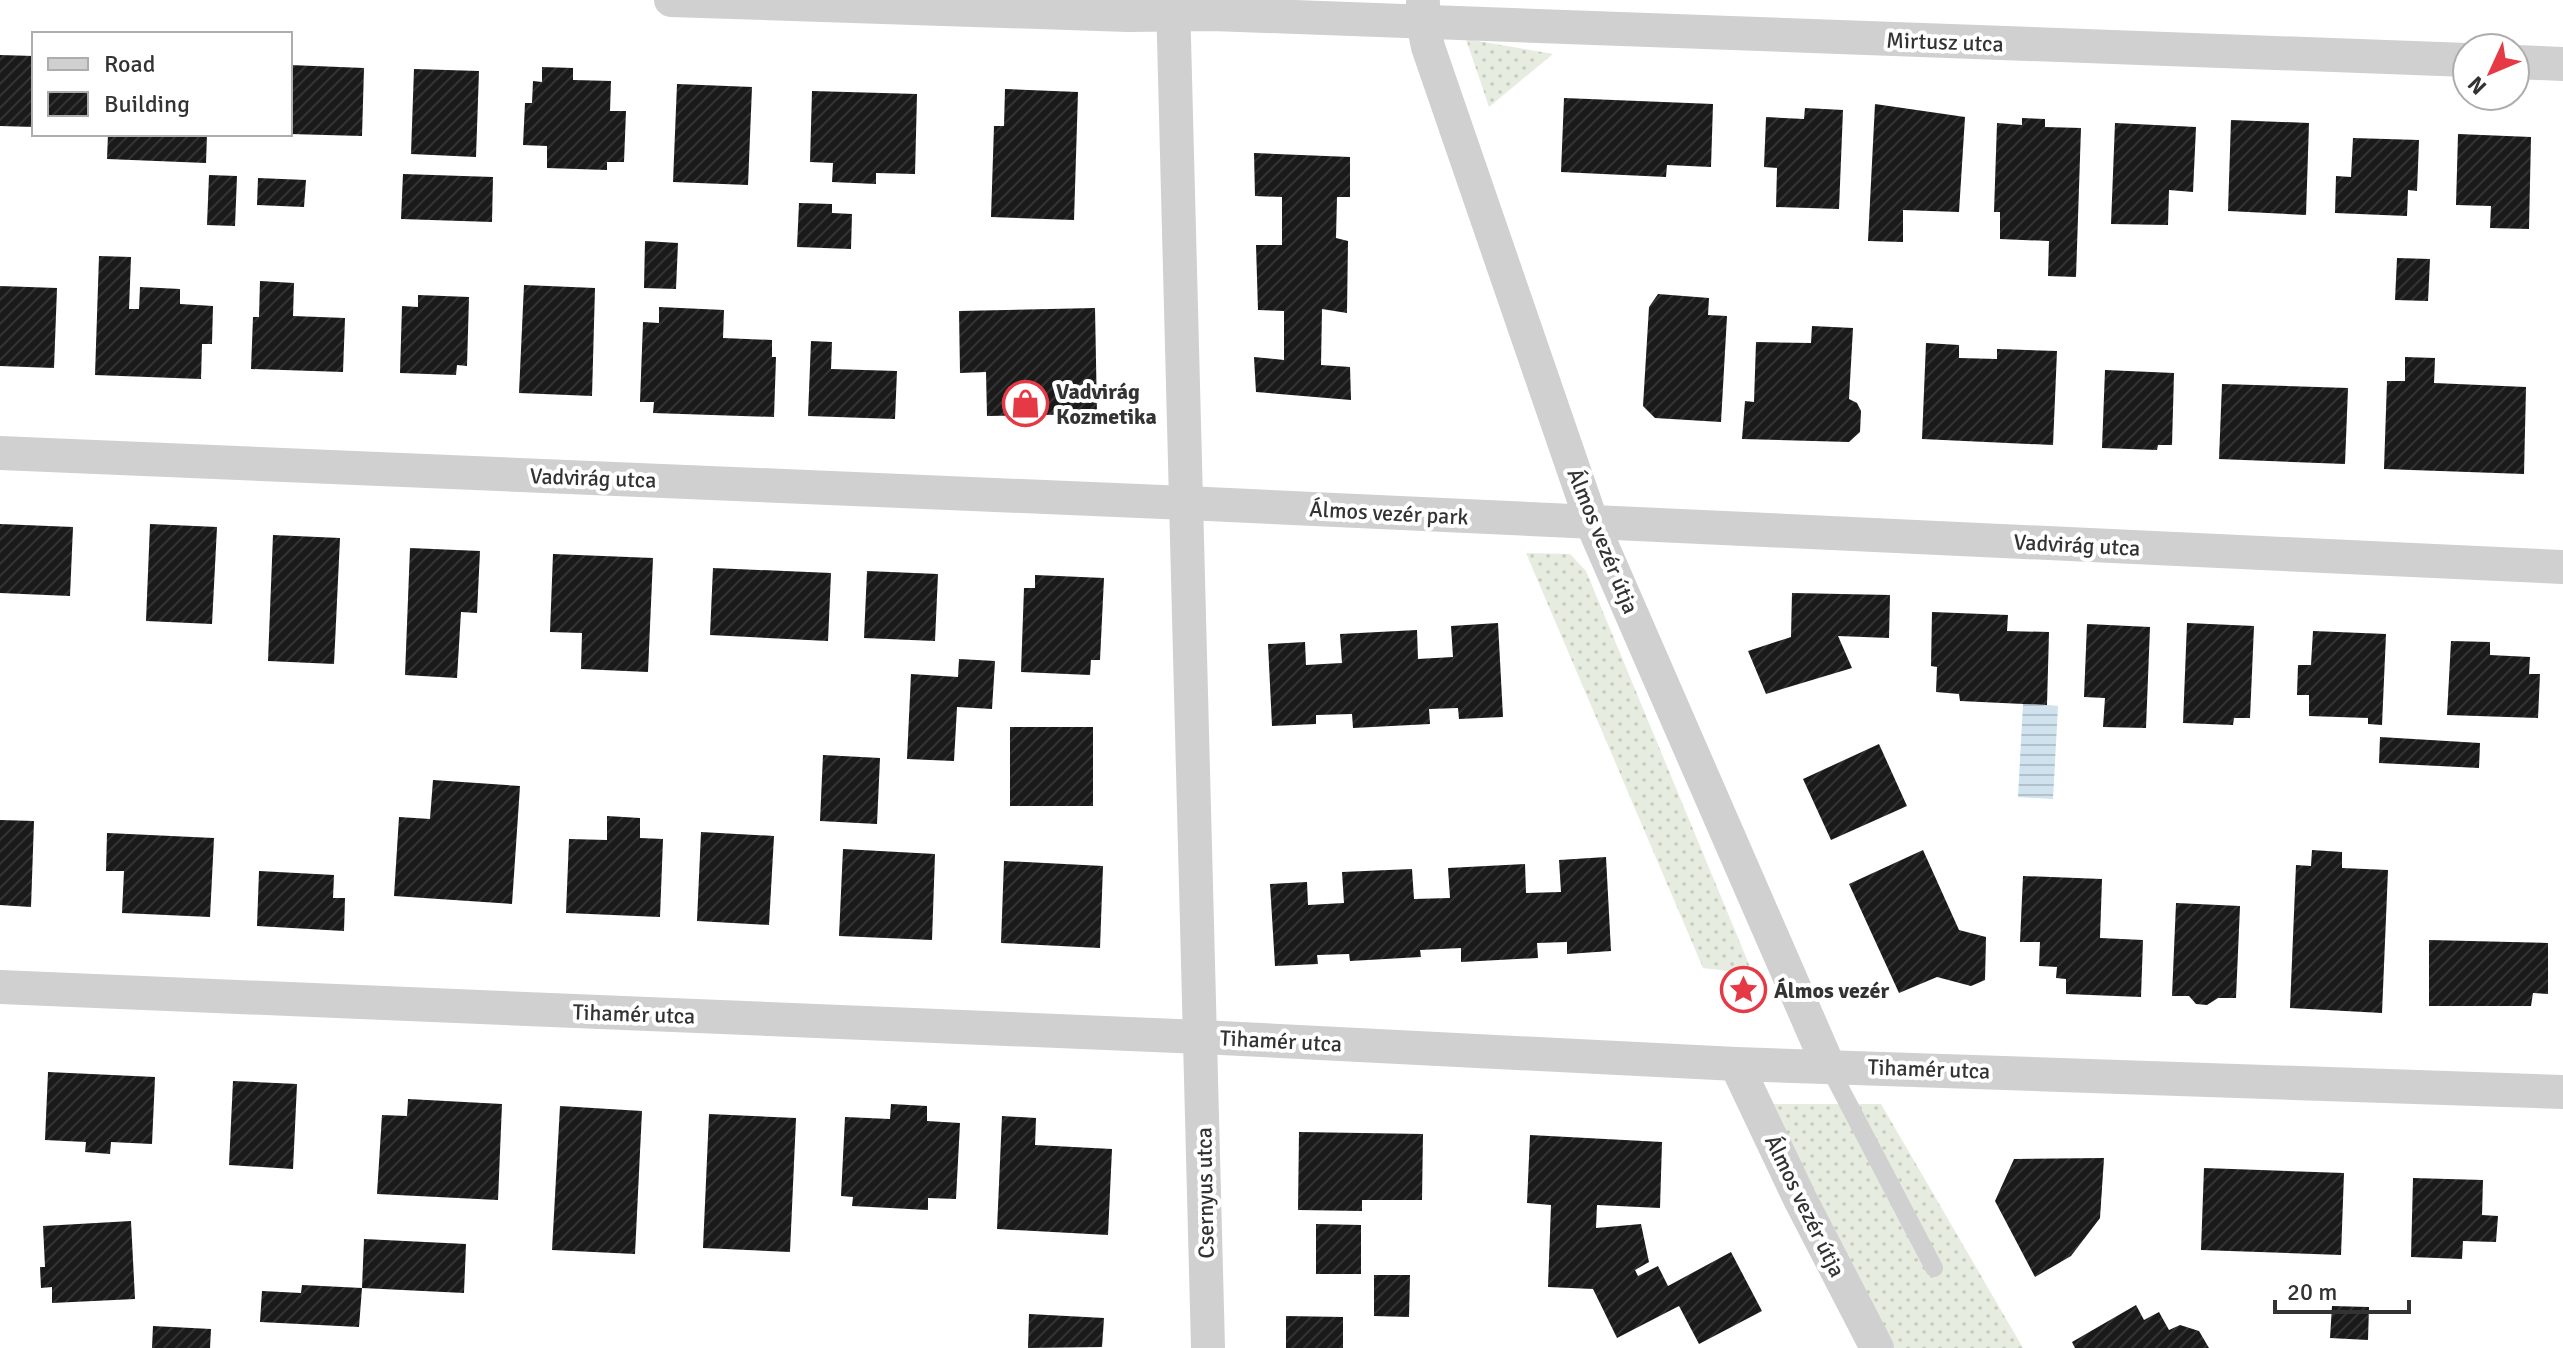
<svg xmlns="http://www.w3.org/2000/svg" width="2563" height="1348" font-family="Signika,sans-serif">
  <defs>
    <pattern id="grass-dots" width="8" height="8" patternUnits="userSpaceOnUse" patternTransform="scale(2)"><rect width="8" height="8" fill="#e6ecdf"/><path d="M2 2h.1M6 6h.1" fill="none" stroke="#c6cbc0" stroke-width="1.8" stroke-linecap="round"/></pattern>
    <pattern id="water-rules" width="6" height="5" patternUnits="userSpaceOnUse" patternTransform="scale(2)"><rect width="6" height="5" fill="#cfe2ee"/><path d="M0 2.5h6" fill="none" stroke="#b2c2cd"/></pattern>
    <pattern id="building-hatch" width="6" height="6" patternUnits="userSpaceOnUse" patternTransform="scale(2)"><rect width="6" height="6" fill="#1a1a1a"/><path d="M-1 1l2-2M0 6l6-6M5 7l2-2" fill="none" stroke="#333"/></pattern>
  </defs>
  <rect width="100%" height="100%" fill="#fff"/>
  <g fill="url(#grass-dots)">
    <polygon points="1466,39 1553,54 1489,107"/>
    <polygon points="1526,553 1570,554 1586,571 1753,974 1703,968"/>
    <polygon points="1755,1104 1881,1104 2023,1348 1877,1348"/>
  </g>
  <polygon fill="url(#water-rules)" points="2023,704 2058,706 2053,799 2018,797"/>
  <g fill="url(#building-hatch)">
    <polygon points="0,55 34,56 34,127 0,126"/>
    <polygon points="290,65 364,68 362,136 290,134"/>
    <polygon points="542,67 573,68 573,80 611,81 610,111 626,111 624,162 607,162 607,170 547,168 547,146 523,145 525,103 532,103 533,81 542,82"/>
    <polygon points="414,69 479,71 476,157 411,154"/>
    <polygon points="677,84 752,87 748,185 673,182"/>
    <polygon points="1005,89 1078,92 1074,220 991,217 994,126 1004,126"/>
    <polygon points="812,91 917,94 915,174 876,173 876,184 832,182 833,163 810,162"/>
    <polygon points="1564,98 1713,104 1711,167 1667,165 1666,177 1561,172"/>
    <polygon points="1875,104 1965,117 1959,212 1903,210 1903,242 1868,241"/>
    <polygon points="1805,108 1843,110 1839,209 1776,207 1777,168 1764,167 1766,117 1804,119"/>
    <polygon points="2022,118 2045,119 2045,127 2081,128 2076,277 2048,276 2049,241 2000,239 2000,212 1994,212 1997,123 2022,125"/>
    <polygon points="2231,120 2309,123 2306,215 2228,211"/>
    <polygon points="2115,123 2196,127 2193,192 2169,190 2168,225 2111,224"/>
    <polygon points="108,134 207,134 206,163 107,159"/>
    <polygon points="2458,134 2531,137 2529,229 2490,228 2491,206 2456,205"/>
    <polygon points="2353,138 2419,140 2417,191 2408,190 2407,216 2335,213 2336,176 2351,177"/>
    <polygon points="1254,153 1350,157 1350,197 1337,197 1336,238 1348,241 1347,313 1322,309 1321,365 1350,367 1351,400 1256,392 1254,357 1284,360 1284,311 1258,310 1256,245 1282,245 1282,197 1255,196"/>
    <polygon points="403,174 493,177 492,222 401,219"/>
    <polygon points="209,175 237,176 235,226 207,225"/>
    <polygon points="258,178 306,180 304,207 257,205"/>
    <polygon points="799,203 832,204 832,213 852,214 851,249 797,247"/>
    <polygon points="645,241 678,243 676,289 644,288"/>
    <polygon points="99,256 131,257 129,309 139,309 140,287 180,289 180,304 213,306 212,344 202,344 201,379 95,375"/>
    <polygon points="2397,258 2430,259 2428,301 2395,300"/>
    <polygon points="260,281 294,283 293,316 345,318 343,372 251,369 253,317 259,317"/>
    <polygon points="524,285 595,288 592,396 519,393"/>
    <polygon points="0,286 57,288 54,368 0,366"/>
    <polygon points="1658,294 1709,298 1708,315 1727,316 1721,422 1655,418 1643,406 1649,307"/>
    <polygon points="418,295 469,297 467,366 457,365 456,375 400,373 402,306 418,307"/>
    <polygon points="659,307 724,310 723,338 772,340 772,357 776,357 774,417 653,413 654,402 640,402 643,322 659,323"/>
    <polygon points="1095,308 1097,414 987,416 986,372 960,373 959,311"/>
    <polygon points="1812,326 1853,328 1849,399 1857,403 1861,411 1860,432 1849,442 1742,439 1745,401 1754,402 1756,342 1811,343"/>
    <polygon points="811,341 832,342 831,369 897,371 895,419 808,416"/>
    <polygon points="1926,343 1959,345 1959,358 1997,359 1997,349 2057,351 2053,445 1922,439"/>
    <polygon points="2405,357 2435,358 2434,383 2526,387 2524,474 2384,469 2387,381 2405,381"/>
    <polygon points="2105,370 2174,373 2172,445 2158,445 2157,450 2102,448"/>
    <polygon points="2222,384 2348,388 2345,464 2219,459"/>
    <polygon points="0,524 73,527 70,596 0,593"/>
    <polygon points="150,524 217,527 212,624 146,621"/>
    <polygon points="273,535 340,538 334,664 268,661"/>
    <polygon points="410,548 480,551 477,613 461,612 457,678 405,675"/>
    <polygon points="553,554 653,558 648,672 581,669 582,633 550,632"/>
    <polygon points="713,568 831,573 828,641 710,635"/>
    <polygon points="867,571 938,574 935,641 864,638"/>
    <polygon points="1035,575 1104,578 1100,660 1091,660 1090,675 1021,672 1024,588 1035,588"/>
    <polygon points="1792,593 1890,595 1889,638 1838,636 1852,668 1766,694 1748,651 1791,637"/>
    <polygon points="1932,612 2008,615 2007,631 2049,632 2047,705 1960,701 1959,694 1936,692 1937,667 1931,666"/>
    <polygon points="1498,623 1503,717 1459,719 1458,708 1429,709 1430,724 1353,728 1352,714 1316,715 1316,724 1272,726 1268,644 1305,642 1306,665 1342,663 1340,634 1417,630 1418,659 1453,657 1451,626"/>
    <polygon points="2187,623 2254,626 2250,718 2234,718 2233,725 2183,723"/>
    <polygon points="2087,624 2150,627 2146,728 2103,727 2105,698 2084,697"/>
    <polygon points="2313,631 2386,634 2382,725 2368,724 2368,718 2309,716 2309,695 2297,695 2298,665 2311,665"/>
    <polygon points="2451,641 2490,642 2490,655 2530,657 2529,674 2540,674 2538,718 2447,715"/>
    <polygon points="959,659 995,661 992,709 957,707 954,761 907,759 911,674 958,677"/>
    <rect x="1010" y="727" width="83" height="79"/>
    <polygon points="2380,737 2480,743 2479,768 2379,763"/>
    <polygon points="1879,744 1907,806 1831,840 1803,779"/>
    <polygon points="823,755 880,758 877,824 820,821"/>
    <polygon points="433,780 520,786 512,904 394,896 399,817 430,819"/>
    <polygon points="607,816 640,818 640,838 663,839 660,917 566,913 569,839 607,840"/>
    <polygon points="0,820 34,821 31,907 0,905"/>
    <polygon points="701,832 774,836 769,925 697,921"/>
    <polygon points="107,833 214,838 210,917 122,913 124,871 106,871"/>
    <polygon points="843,849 935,854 932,940 839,936"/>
    <polygon points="1923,850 1959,930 1986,937 1985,980 1971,986 1937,977 1899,993 1849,884"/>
    <polygon points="2312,850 2342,852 2342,868 2388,870 2382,1013 2290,1008 2296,865 2311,866"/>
    <polygon points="1606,857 1611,951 1567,954 1567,942 1537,943 1538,958 1461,962 1461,948 1420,950 1421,957 1350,961 1349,954 1317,955 1318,964 1275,966 1270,884 1307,882 1308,905 1344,903 1342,872 1412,869 1414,899 1450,898 1448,868 1525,864 1526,893 1561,892 1559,860"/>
    <polygon points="1004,861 1103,866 1100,948 1001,943"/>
    <polygon points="259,871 334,875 333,898 345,898 344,931 257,926"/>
    <polygon points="2023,876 2102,879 2100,938 2143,940 2141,997 2066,994 2066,979 2056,978 2057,967 2039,966 2040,942 2020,942"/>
    <polygon points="2176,903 2240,906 2236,998 2218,998 2207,1005 2196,1004 2189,996 2172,996"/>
    <polygon points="2429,940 2548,943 2548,994 2533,993 2531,1006 2429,1006"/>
    <polygon points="48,1072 155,1077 152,1144 111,1142 110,1154 85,1152 86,1142 45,1140"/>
    <polygon points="233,1081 297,1084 293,1169 229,1165"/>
    <polygon points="408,1099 502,1104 498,1200 377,1194 382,1115 407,1116"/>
    <polygon points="891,1104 927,1106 927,1121 960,1123 956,1199 928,1198 928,1210 852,1206 853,1197 841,1196 845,1117 890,1119"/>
    <polygon points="560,1106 642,1111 635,1254 552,1250"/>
    <polygon points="709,1114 796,1118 790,1252 703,1248"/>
    <polygon points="1002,1116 1036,1118 1035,1145 1112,1149 1108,1235 997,1229"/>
    <polygon points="1299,1132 1423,1134 1422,1200 1362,1200 1362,1211 1298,1210"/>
    <polygon points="1530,1135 1662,1142 1660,1208 1597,1205 1596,1228 1641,1224 1649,1262 1635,1270 1638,1276 1658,1266 1668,1286 1731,1252 1762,1311 1699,1344 1679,1306 1617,1338 1593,1289 1548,1287 1551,1205 1527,1203"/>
    <polygon points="2104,1158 2100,1218 2071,1256 2035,1277 1995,1201 2014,1159"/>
    <polygon points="2204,1168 2344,1173 2341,1255 2201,1250"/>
    <polygon points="2413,1178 2483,1180 2482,1215 2498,1216 2496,1242 2463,1241 2462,1259 2411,1257"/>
    <polygon points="131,1221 135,1299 52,1303 52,1287 41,1288 40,1267 45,1267 43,1226"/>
    <polygon points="1316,1224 1361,1225 1361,1274 1316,1274"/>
    <polygon points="364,1239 466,1244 464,1293 362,1288"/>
    <polygon points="1374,1275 1410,1275 1409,1317 1374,1316"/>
    <polygon points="302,1285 362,1288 359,1327 260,1322 262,1291 301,1293"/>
    <polygon points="2136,1305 2144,1320 2159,1312 2169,1330 2180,1325 2199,1331 2209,1348 2075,1348 2072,1342"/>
    <polygon points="2332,1306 2369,1307 2368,1340 2330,1338"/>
    <polygon points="1029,1314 1104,1318 1102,1347 1028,1348"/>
    <polygon points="1286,1316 1343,1317 1343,1348 1286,1348"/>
    <polygon points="153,1326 211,1329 210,1348 152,1348"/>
  </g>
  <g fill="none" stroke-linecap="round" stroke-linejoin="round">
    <polyline stroke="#d0d0d0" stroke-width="18" points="1828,1065 1934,1268"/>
    <g stroke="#d0d0d0" stroke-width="34">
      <polyline points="671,0 1128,15 1213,14 2467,60"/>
      <polyline points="1173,0 1208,1348"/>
      <polyline points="1423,3 1423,22 1428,47 1592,523 1828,1065"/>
      <polyline points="2515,62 2563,64"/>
      <polyline points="0,453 1186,503 2563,567"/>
      <polyline points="0,987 1201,1037 1736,1064 2563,1092"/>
      <polyline points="1736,1064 1800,1199 1877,1348"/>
    </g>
  </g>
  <defs>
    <symbol id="shop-ring" viewBox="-11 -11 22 22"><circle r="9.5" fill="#fff" stroke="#e63946" stroke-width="1.5"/><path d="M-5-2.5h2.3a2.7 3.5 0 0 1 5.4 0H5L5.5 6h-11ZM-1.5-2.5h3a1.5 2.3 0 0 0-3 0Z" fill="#e63946"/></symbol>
    <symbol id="sight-ring" viewBox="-11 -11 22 22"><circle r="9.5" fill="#fff" stroke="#e63946" stroke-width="1.5"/><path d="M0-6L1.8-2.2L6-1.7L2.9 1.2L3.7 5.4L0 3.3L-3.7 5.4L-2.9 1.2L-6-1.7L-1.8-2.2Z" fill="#e63946"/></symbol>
  </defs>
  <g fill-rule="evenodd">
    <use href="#shop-ring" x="1000" y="378" width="51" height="51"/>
    <use href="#sight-ring" x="1718" y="964" width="51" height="51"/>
  </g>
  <g text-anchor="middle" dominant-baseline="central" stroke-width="8" stroke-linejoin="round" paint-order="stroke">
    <g font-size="22" fill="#333" stroke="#fff">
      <text transform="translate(1945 42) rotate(2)">Mirtusz utca</text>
      <text transform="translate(593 478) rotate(2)">Vadvirág utca</text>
      <text transform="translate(1389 513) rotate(3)">Álmos vezér park</text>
      <text transform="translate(1603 541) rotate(68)">Álmos vezér útja</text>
      <text transform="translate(2077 545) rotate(3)">Vadvirág utca</text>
      <text transform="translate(634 1014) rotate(2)">Tihamér utca</text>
      <text transform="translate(1281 1041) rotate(3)">Tihamér utca</text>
      <text transform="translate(1929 1069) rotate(2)">Tihamér utca</text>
      <text transform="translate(1205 1193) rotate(-91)">Csernyus utca</text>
      <text transform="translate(1805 1206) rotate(64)">Álmos vezér útja</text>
    </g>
    <g font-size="22" font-weight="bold" fill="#333" stroke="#fff" text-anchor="start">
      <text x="1056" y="391">Vadvirág<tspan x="1056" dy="25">Kozmetika</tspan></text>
      <text x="1774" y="990">Álmos vezér</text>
    </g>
  </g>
  <rect x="32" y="32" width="260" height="104" fill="#ffffff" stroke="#adadad" stroke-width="2"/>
  <rect x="48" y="58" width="40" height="12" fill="#d0d0d0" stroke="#adadad" stroke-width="2"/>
  <text x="104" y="72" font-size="24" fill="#333333">Road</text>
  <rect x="48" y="92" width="40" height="24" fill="url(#building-hatch)" stroke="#adadad" stroke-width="2"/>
  <text x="104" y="112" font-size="24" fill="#333333">Building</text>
  <g transform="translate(2491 72) rotate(226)"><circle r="38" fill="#ffffff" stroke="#adadad" stroke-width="2"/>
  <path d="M0-6L14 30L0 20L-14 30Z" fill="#e63946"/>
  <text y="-12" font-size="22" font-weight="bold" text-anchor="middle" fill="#333333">N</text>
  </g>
  <path d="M2275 1300v12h134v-12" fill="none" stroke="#333333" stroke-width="4"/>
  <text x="2287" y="1300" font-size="24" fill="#333333" stroke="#ffffff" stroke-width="6" paint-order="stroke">20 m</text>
</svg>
